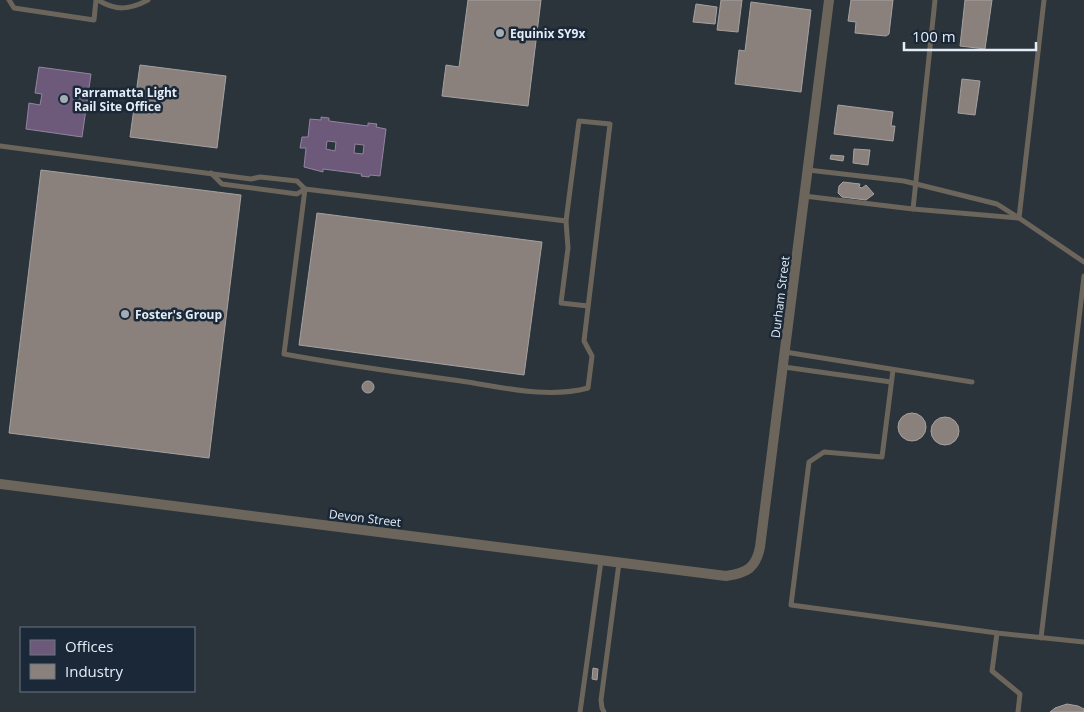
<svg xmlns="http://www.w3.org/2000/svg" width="1084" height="712" font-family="'Open Sans',sans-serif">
  <rect width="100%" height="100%" fill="#2b333b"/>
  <g fill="#6d597a" stroke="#9185a0" fill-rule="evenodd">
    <polygon points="39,67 91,74 82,137 26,129 29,103 40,105 42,94 35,93"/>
    <path d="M321,117l8,1v3l39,5v-3l9,1 -1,3 10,2 -6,47 -10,-1 -1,2 -8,-1 1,-2 -39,-5v3l-19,-5 2,-19h-6l2,-11h6l2,-18 11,1zM327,141l9,1 -1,9 -9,-2zM355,144l9,1 -1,9 -9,-1z"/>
  </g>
  <g fill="#8a817c" stroke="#a5a1a1">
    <polygon points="468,0 541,0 528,106 442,96 446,65 459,67"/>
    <polygon points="721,0 742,0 738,32 717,30"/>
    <polygon points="851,0 893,0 889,34 886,36 855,33 856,22 848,21"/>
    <polygon points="965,0 992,0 985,49 960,46"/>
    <polygon points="751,2 811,10 801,92 735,84 739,50 745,51"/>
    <polygon points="696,4 717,7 715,24 693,22"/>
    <polygon points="140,65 226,76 217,148 130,137"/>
    <polygon points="962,79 980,81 975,115 958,113"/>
    <polygon points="838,105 893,112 891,126 895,126 893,141 834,134"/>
    <polygon points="854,149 870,150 868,165 853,163"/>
    <polygon points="831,155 844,156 843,161 830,159"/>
    <polygon points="41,170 241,195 209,458 9,433"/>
    <polygon points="843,182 860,184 859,187 862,188 866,185 874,194 866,200 842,197 838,193 839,186"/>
    <polygon points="317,213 542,242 524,375 299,345"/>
    <circle cx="368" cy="387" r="6"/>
    <circle cx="912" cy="427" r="14"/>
    <circle cx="945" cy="431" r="14"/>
    <polygon points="593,668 598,669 597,680 592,679"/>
    <polygon points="1067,704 1078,706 1084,709 1084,712 1050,712 1055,708"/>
  </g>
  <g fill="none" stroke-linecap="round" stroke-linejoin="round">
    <g stroke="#6b655b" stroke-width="5">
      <polyline points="9,0 14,8 94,20 96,0"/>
      <path d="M98,0c18,11 31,10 50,0"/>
      <polyline points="0,146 251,179 260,177 297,181 305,189"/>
      <polyline points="808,170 904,181 997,204 1019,218 1044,0"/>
      <polyline points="211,173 222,184 297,194 305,189 566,221"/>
      <path d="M305,189l-21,165c59,11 118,19 177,27 41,6 86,18 127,7l4,-32 -8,-15 26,-217 -31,-3 -13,100 2,27 -7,55 27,3"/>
      <polyline points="804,196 913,209 1019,218 1084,262"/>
      <polyline points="913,209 935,0"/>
      <polyline points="785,352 972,382"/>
      <polyline points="784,367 891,382"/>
      <polyline points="893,370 882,457 824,452 809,462 791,605 997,633 1084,642"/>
      <polyline points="997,633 992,671 1020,694 1018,712"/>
      <polyline points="1041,638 1084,276"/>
      <polyline points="580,712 601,561"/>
      <polyline points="604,712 602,708 601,700 619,563"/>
    </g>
    <path stroke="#6b655b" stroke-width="10" d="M0,484l726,92c21,-3 30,-8 34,-29l69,-547"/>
  </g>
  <g fill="#a3acb5" stroke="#1b2837" stroke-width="2">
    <circle cx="500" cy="33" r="5"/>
    <circle cx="64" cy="99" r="5"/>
    <circle cx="125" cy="314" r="5"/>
  </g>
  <g text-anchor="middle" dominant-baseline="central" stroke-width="5" stroke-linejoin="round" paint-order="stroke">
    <g font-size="12" font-weight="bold" fill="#e4edf7" stroke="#1b2837" text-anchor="start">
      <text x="510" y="33">Equinix SY9x</text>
      <text x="74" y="92">Parramatta Light<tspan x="74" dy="14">Rail Site Office</tspan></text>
      <text x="135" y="314">Foster's Group</text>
    </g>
    <g font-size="12" fill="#e4edf7" stroke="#1b2837">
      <text transform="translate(780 297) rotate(-83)">Durham Street</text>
      <text transform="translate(365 518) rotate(7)">Devon Street</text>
    </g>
  </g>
  <rect x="20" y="627" width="175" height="65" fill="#1b2837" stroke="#6b7784"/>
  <rect x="30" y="640" width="25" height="15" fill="#6d597a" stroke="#6b7784"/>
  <text x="65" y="652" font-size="15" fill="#e4edf7">Offices</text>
  <rect x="30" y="664" width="25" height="15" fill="#8a817c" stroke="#6b7784"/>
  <text x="65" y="677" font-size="15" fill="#e4edf7">Industry</text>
  <path d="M904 42v8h132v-8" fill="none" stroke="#e4edf7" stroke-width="2.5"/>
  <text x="912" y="42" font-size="15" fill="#e4edf7" stroke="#1b2837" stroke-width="4" paint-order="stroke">100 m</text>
</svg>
